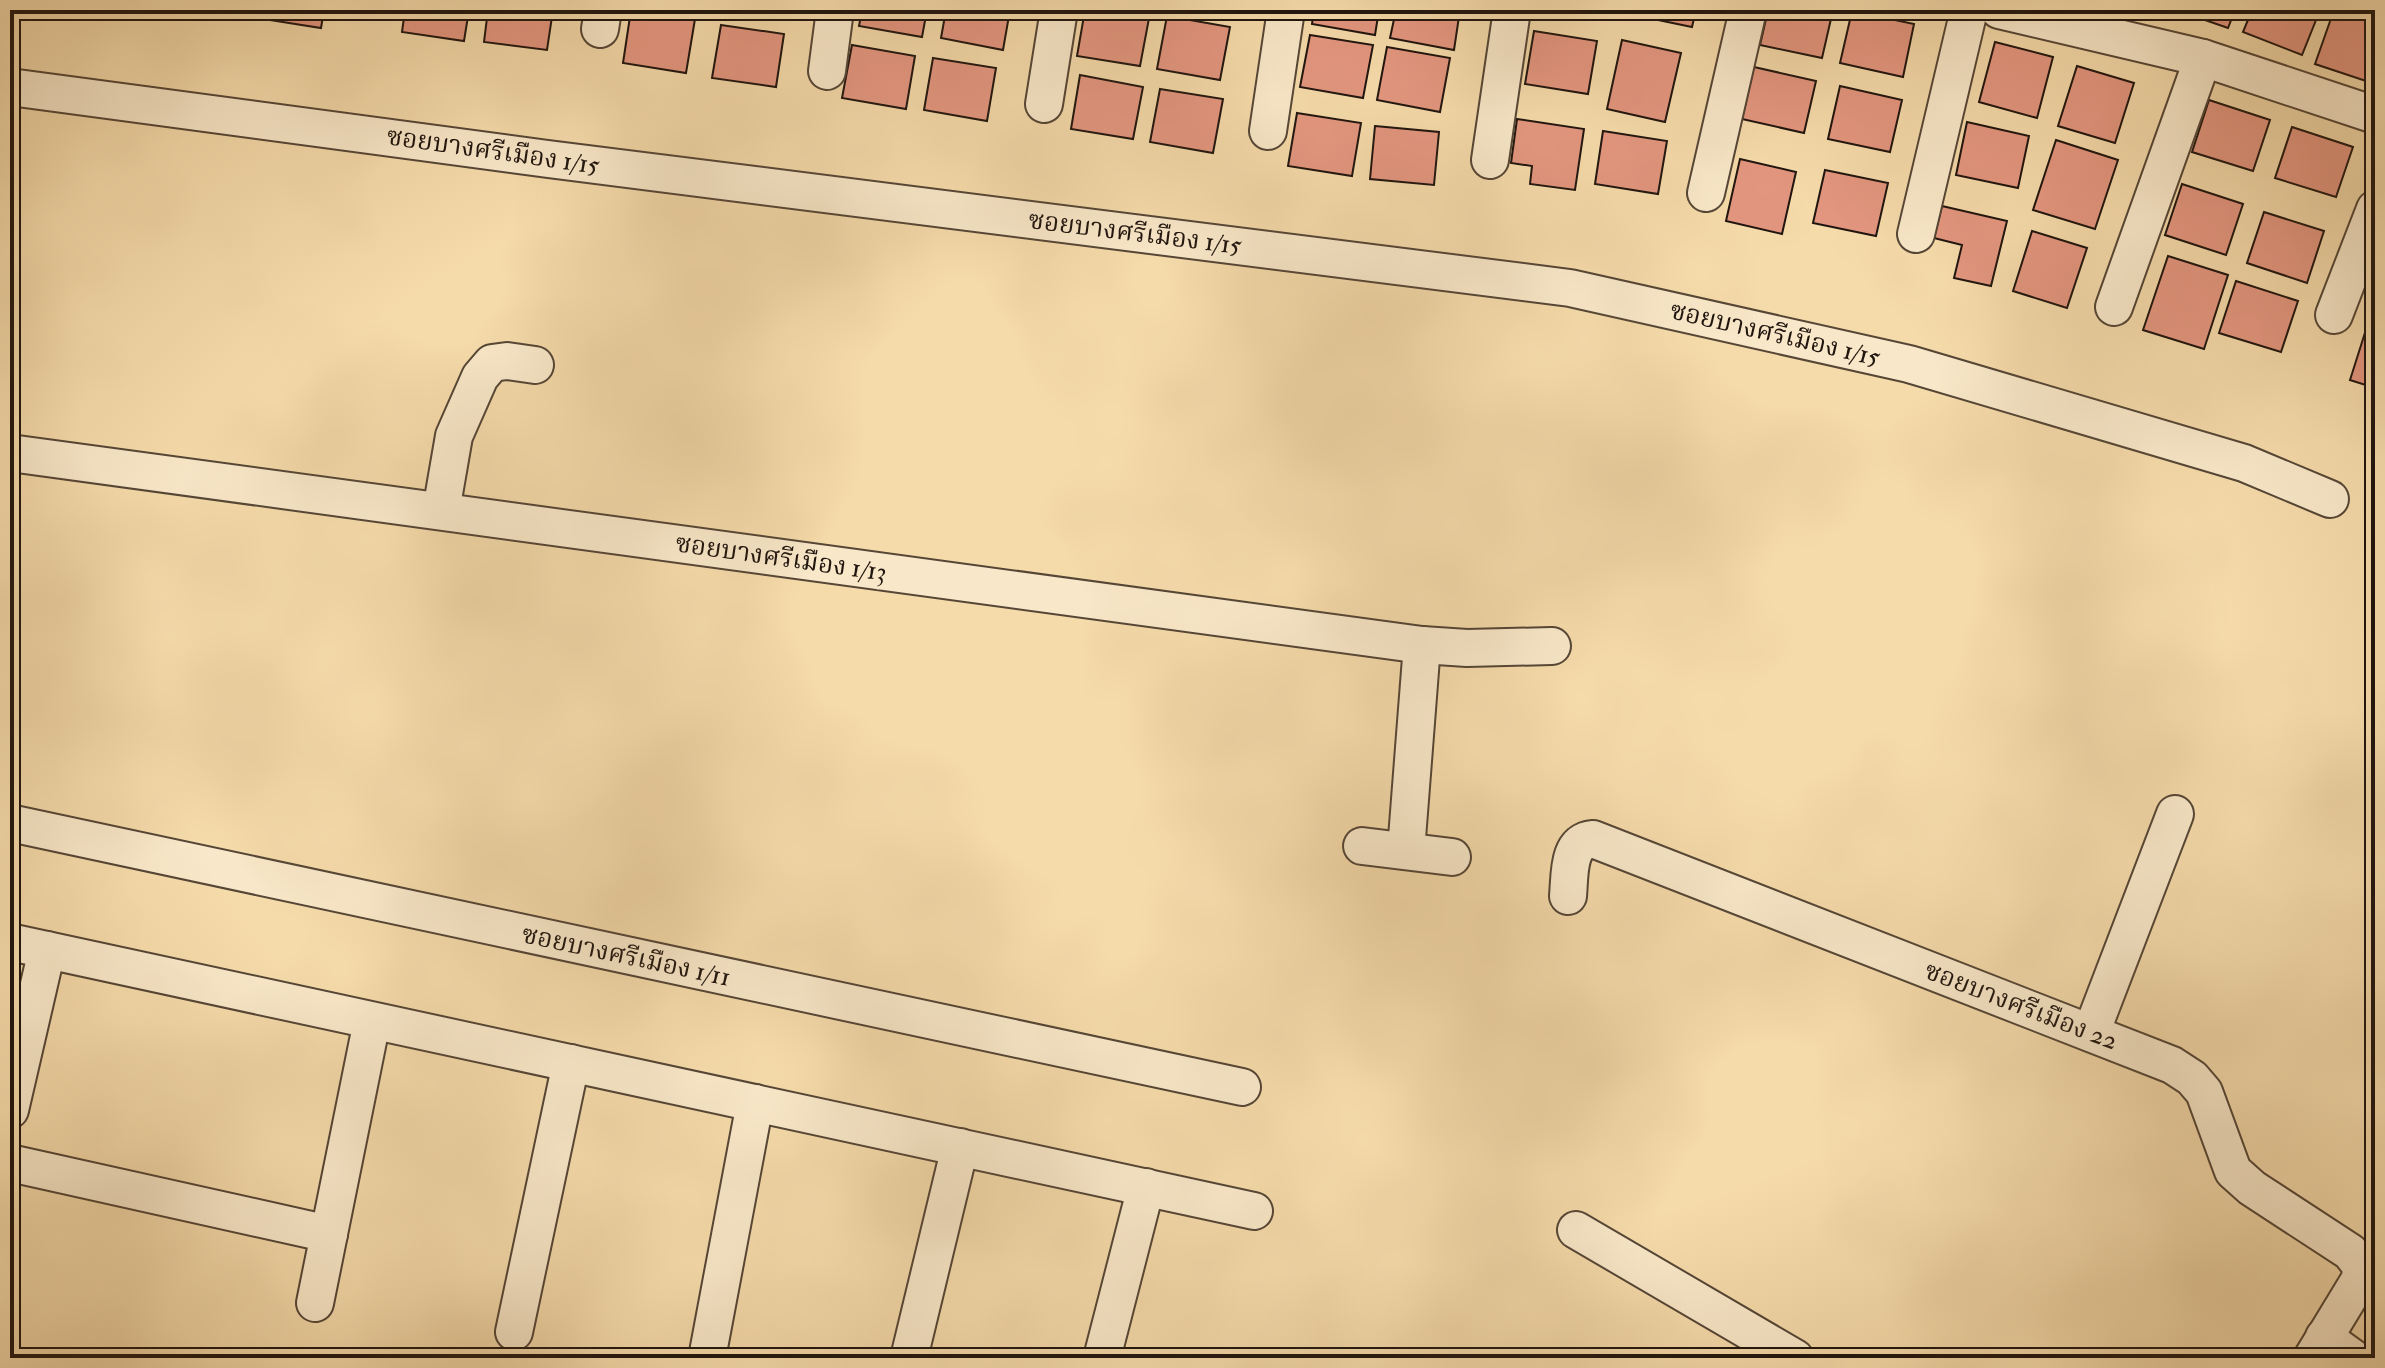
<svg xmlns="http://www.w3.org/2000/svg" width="2385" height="1368" font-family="'IM FELL Double Pica','Noto Serif Thai',serif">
  <rect width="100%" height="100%" fill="#f5daaa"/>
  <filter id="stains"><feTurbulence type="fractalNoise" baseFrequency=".0025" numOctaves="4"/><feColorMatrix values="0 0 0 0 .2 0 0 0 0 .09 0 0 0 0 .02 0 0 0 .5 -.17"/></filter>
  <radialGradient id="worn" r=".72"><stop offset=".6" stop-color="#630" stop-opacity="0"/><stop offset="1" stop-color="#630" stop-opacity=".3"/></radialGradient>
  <g fill="#e3967f" stroke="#20150f" stroke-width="2">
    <polygon points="259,10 324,10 321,28 257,18"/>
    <polygon points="405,10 469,10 464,41 402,32"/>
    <polygon points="488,10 553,10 547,50 484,42"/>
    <polygon points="631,10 695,19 686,73 623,63"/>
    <polygon points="862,10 927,10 922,37 859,26"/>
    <polygon points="946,10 1010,10 1003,50 941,38"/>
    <polygon points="1085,10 1131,10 1150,13 1140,66 1077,56"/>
    <polygon points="1314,10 1379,10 1375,35 1312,24"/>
    <polygon points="1396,10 1460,10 1454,50 1390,38"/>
    <polygon points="1568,10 1602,10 1600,17"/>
    <polygon points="1630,10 1696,10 1692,27 1629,14"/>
    <polygon points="1768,10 1833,10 1822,58 1760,45"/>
    <polygon points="2176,10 2235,10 2228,28"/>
    <polygon points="2252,10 2320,10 2302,55 2243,32"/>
    <polygon points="2334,10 2350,10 2375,18 2375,73 2372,83 2315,64"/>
    <polygon points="1852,11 1914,24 1903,77 1840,63"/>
    <polygon points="1167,16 1230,27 1220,80 1157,69"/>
    <polygon points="721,25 784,34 776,87 712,78"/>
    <polygon points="1534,31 1597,41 1588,94 1525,84"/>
    <polygon points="1310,35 1373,45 1363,98 1300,87"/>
    <polygon points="1622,40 1681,53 1665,122 1607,109"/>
    <polygon points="1995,42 2053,57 2037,118 1979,102"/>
    <polygon points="852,45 915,56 906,109 842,98"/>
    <polygon points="1387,47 1450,58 1440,112 1377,100"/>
    <polygon points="933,58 996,68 987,121 924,110"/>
    <polygon points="2077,66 2134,83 2115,143 2058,126"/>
    <polygon points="1754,67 1816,81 1804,133 1742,119"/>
    <polygon points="1080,75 1143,87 1133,139 1071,129"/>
    <polygon points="1840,86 1902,100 1890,152 1828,139"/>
    <polygon points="1160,89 1223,99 1213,153 1150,142"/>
    <polygon points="2209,100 2270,120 2253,171 2192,152"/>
    <polygon points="1297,113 1361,123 1352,176 1288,166"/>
    <polygon points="1517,119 1584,129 1575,190 1530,184 1532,166 1511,163"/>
    <polygon points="1967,122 2029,136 2018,188 1956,175"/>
    <polygon points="1375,126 1439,132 1434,185 1370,179"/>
    <polygon points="2292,127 2353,147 2336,197 2275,178"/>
    <polygon points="1603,131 1667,141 1658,194 1595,184"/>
    <polygon points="2056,140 2118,160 2095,229 2033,210"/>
    <polygon points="1740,159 1796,172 1782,234 1726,221"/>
    <polygon points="1825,170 1888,183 1876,236 1813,223"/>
    <polygon points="2182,184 2243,204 2226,255 2165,235"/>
    <polygon points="1942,206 2007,221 1991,286 1954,278 1962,245 1934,238"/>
    <polygon points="2264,212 2324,231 2307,283 2247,263"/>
    <polygon points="2032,231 2087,248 2067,308 2013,291"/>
    <polygon points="2168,256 2228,275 2204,349 2143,330"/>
    <polygon points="2236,281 2298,301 2281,352 2219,333"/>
    <polygon points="2369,320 2375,322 2375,388 2350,380"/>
  </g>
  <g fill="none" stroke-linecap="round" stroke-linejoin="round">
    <defs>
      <g id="minor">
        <polyline points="1999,10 2203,58 2375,115"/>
        <polyline points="600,29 603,10"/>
        <polyline points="827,71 835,10"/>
        <polyline points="10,87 548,159 1570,288 1909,364 2244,463 2330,499"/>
        <polyline points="1044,104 1059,10"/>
        <polyline points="1268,131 1286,10"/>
        <polyline points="1490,160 1512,10"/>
        <polyline points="1706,193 1748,10"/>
        <polyline points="1916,234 1969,10"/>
        <polyline points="2114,307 2203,58"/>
        <polyline points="2334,315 2375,209"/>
        <polyline points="10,453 1422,645 1467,648 1552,646"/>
        <polyline points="441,511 454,436 480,377 492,363 507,361 535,365"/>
        <polyline points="10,823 1242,1087"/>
        <polyline points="1362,846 1452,857"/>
        <polyline points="1406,851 1422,645"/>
        <path d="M1568,896c2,-21 -1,-55 25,-57l579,226 20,13 12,14 29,79 19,17 98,64 11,14 -1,13 -48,79"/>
        <polyline points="10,942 1254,1211"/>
        <polyline points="2091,1033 2175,814"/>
        <polyline points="10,1110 47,950"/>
        <polyline points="10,1163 329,1234"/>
        <polyline points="1576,1230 1795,1358"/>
        <polyline points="315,1303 372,1021"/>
        <polyline points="514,1332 571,1063"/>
        <polyline points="2324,1337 2353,1358"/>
        <polyline points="707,1358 755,1103"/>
        <polyline points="909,1358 960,1147"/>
        <polyline points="1102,1358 1146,1187"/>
      </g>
    </defs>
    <use href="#minor" stroke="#554636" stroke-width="40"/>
    <use href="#minor" stroke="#f8e7c8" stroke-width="36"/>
  </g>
  <g text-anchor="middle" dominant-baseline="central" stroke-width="6" stroke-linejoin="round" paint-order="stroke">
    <g font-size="26" fill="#20150f" stroke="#f8e7c8">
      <text transform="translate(493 151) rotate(8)">ซอยบางศรีเมือง 1/15</text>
      <text transform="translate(1135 233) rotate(7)">ซอยบางศรีเมือง 1/15</text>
      <text transform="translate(1775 334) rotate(13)">ซอยบางศรีเมือง 1/15</text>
      <text transform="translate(781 558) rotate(8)">ซอยบางศรีเมือง 1/13</text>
      <text transform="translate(626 956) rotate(12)">ซอยบางศรีเมือง 1/11</text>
      <text transform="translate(2021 1006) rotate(21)">ซอยบางศรีเมือง 22</text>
    </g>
  </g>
  <rect width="2385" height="1368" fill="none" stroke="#f5daaa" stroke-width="40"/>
  <rect x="12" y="12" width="2361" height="1344" fill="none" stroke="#20150f" stroke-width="4"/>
  <rect x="20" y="20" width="2345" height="1328" fill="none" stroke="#20150f" stroke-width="2"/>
  <rect width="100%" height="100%" filter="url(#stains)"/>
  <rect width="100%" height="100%" fill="url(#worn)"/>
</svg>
